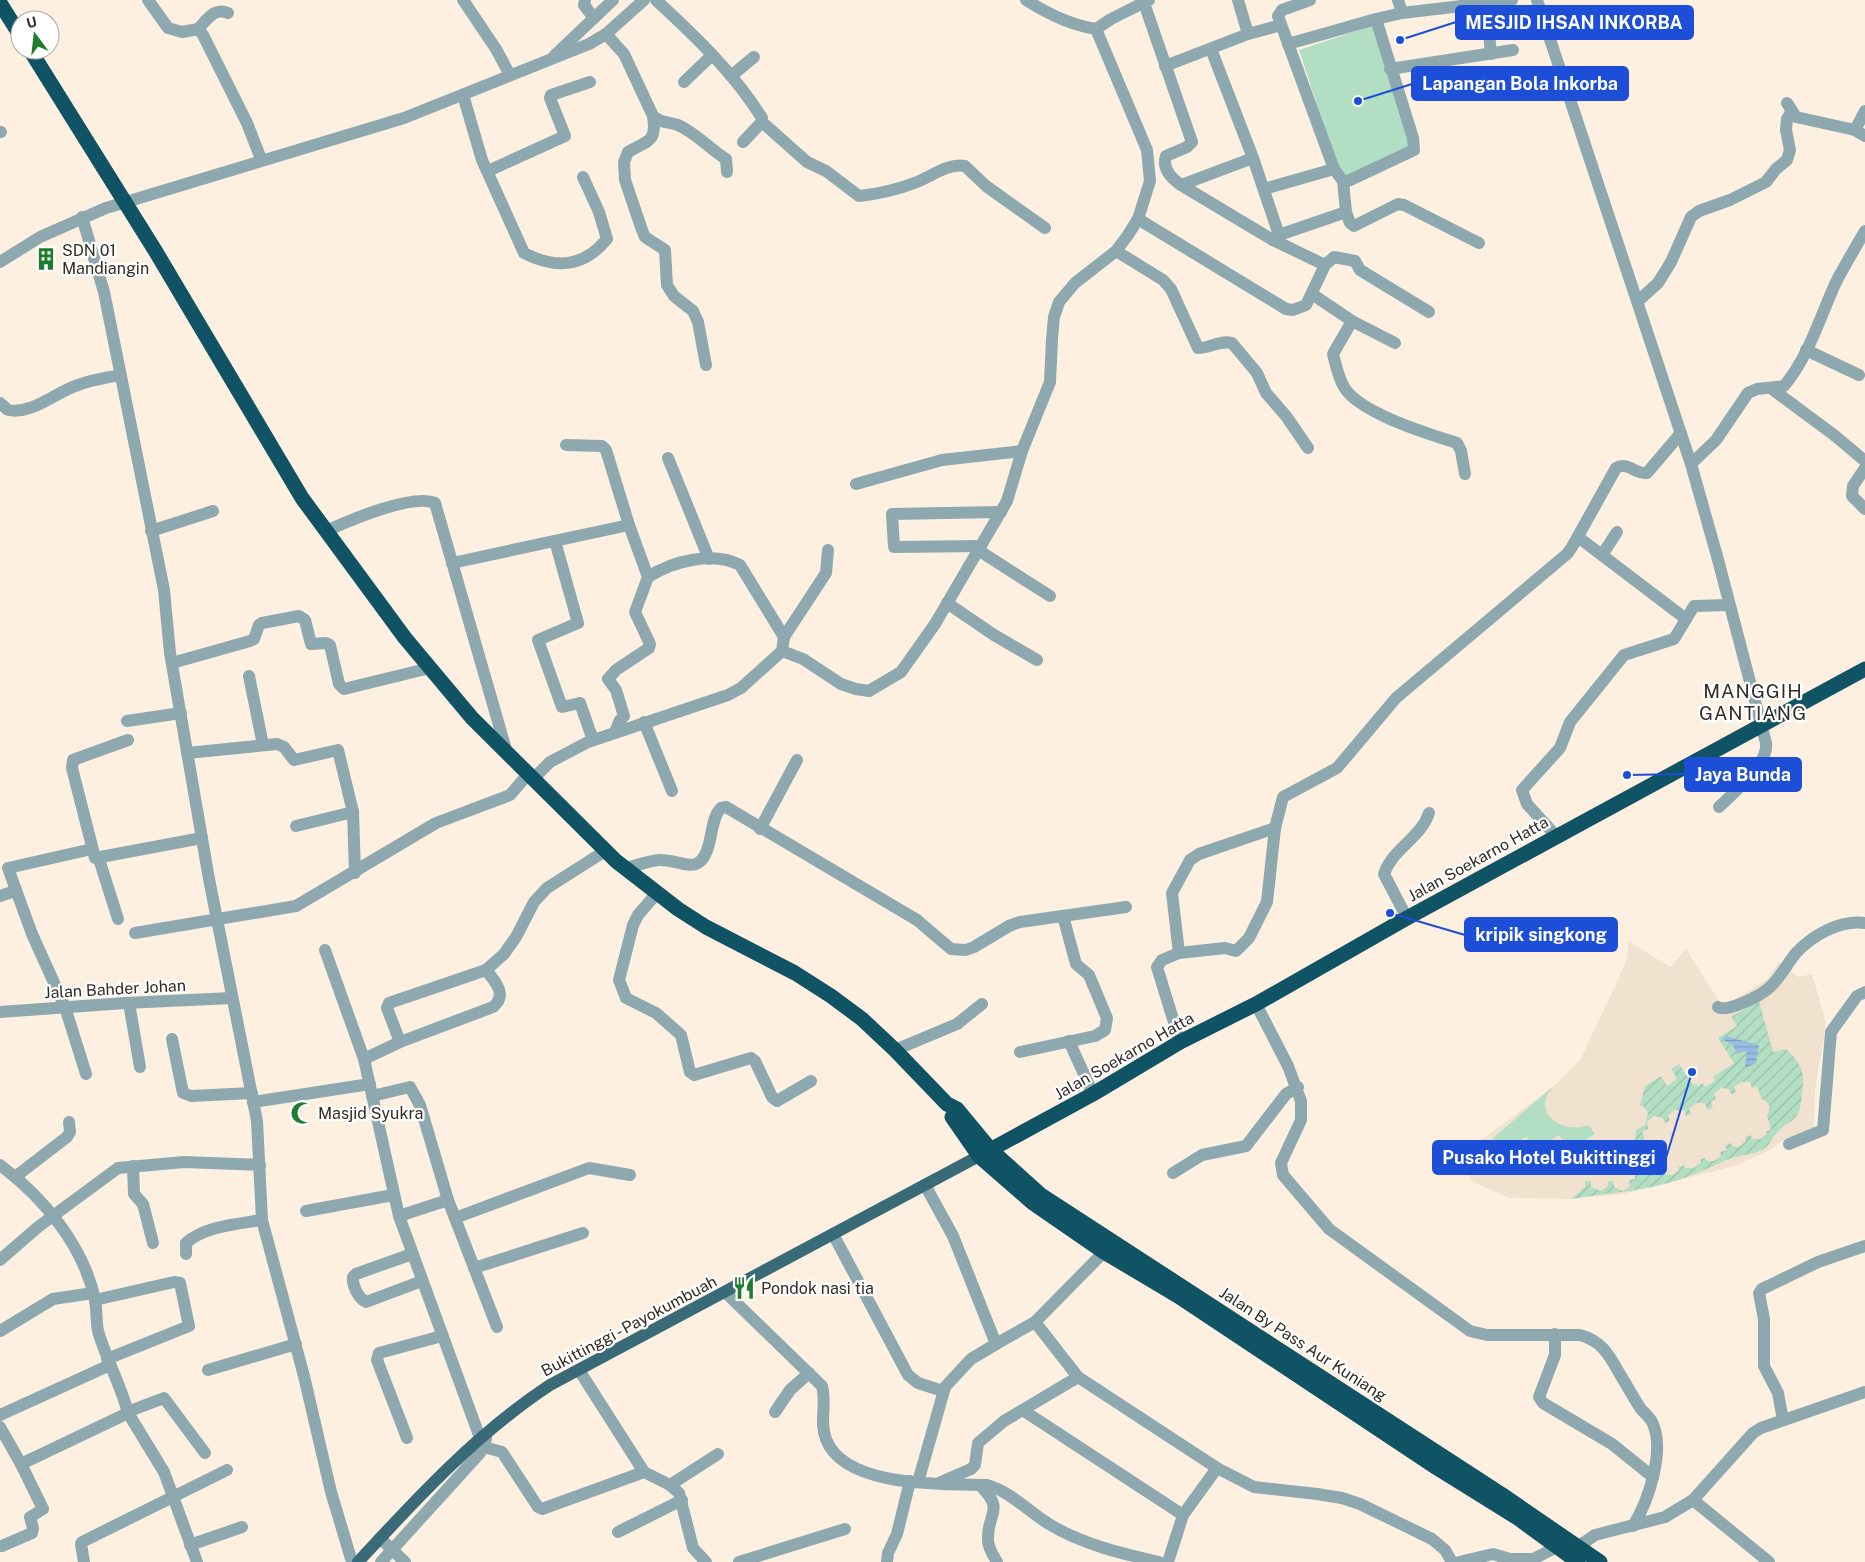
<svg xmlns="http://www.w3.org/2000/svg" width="1865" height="1562" font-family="'Public Sans',sans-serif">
  <defs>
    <pattern id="garden-furrows" width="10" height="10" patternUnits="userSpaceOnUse" patternTransform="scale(1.25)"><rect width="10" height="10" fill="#b2dec3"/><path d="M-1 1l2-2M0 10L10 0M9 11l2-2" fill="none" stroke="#9abfa7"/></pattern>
    <pattern id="water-rules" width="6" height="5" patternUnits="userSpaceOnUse" patternTransform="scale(1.25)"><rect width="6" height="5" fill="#97bde3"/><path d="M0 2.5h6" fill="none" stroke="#7c9ab8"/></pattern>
  </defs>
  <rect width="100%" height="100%" fill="#fef0e1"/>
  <polygon fill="#f1e2d0" points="1628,941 1670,967 1686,949 1723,1007 1767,979 1779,962 1798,977 1812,974 1826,1023 1815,1090 1814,1130 1786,1138 1772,1149 1735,1166 1623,1194 1571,1199 1509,1198 1475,1183 1464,1171 1463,1161 1468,1150 1555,1085 1580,1060 1618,980 1627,958"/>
  <g fill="#b2dec3">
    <polygon points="1374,25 1416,152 1341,177 1299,50"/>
    <path d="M1555,1085c-27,26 6,50 34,40l6,9 -21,13 -2,-3 -5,4 -8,-13 -21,13 -1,-2 -4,2 -7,-11 -19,11 -2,-2 -5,4 -7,-12z"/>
  </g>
  <path fill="url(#garden-furrows)" d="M1759,1001l14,51 13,-3c17,16 19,24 16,46 -3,31 -11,21 -26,39 -4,3 -5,9 -9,12 -10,9 -23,8 -35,12 -20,8 -39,18 -60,24 -34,10 -67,11 -101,17l14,-12v-6h6v6l10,4 7,-5v-5h5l1,6 9,4 7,-5 -1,-6 6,-1v-11l19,-5 3,10 6,-2 1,3 9,1 6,-5 -1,-3 6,-2 1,3h9l7,-5 -1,-4 5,-1 2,3h7l7,-5 -1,-4 7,-2 -2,-5 6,-2 1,3 7,1 7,-6 -1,-4 6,-2 1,4h9l6,-5 -1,-3 5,-1 -4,-14 3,-10 -6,-7 -2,1 -5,-14 -5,2 -2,-6h-9l-7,5 2,6 -5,1 -2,-5 -8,-1 -7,6 2,5 -5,2 2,7 -6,2 -2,-7h-9l-7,6 2,5 -5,2 -2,-6h-9l-7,5 2,6 -5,2 -2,-5 -9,-2 -7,6 1,7 -6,2 3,10 -11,4 2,-15 9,-5 3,-12 -5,-7h-3l5,-20 16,-10 6,10 10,-7 -6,-10 8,-5 14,21 3,-2 2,3 4,-3 3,4 10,-6 -2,-4 21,-14 -16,-25 19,-12 -6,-9z"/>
  <polygon fill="url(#water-rules)" points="1725,1036 1759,1045 1756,1063 1745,1068 1747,1051 1737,1053 1732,1044 1723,1040"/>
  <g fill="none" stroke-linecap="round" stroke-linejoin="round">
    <g stroke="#8ea8b0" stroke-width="12">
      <polyline points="148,0 168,28 182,32 198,29 203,35 247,123 261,159"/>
      <polyline points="463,0 496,49 510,75"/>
      <polyline points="585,0 584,5 594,18"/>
      <path d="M656,0c39,36 78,73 106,118v4l-19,20"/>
      <path d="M1026,0c22,14 44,25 70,29l15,-10 38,-19"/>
      <polyline points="1238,0 1248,34"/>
      <polyline points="1310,0 1282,10 1278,16 1334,169 1343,181 1348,181 1414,150 1413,138 1376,19"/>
      <polyline points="1398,0 1402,13"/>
      <path d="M1537,0l154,464 26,92 49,187c3,21 -34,51 -47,64"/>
      <polyline points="1486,2 1491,54"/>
      <path d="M1144,3l48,139 -5,5 -21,9c-4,12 5,22 15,29l92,55 52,25"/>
      <path d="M198,29c9,-9 16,-22 30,-16"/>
      <path d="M606,34l18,20 29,62c7,7 16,6 25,9 18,8 32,24 48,34l1,13"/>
      <polyline points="1288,44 1376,19 1402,13 1512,0"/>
      <polyline points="1211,49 1253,158 1279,235"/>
      <polyline points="554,56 613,0"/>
      <polyline points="1165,66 1248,34 1281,25"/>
      <polyline points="1390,69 1513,50"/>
      <polyline points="731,76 754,57"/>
      <polyline points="684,82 712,55"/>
      <path d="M463,95l19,65 42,93c31,16 59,15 83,-14l-8,-27 -16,-35"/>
      <polyline points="1787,103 1796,117 1855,130"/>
      <polyline points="1865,111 1855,130 1865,136"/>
      <path d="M653,116c4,27 -5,24 -25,36l-4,10 1,18 17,50 3,7 20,13 2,35 7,11 19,15 5,11 8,43"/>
      <path d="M762,122l45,40 19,9 33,25c19,-2 40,-7 58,-14 15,-6 31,-19 48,-16l21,20 59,42"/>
      <polyline points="0,132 1,132"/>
      <polyline points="488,171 565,136 550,98 551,95 590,82"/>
      <polyline points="1181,185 1253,158"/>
      <polyline points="1264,189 1334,169"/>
      <polyline points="1346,212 1350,223 1354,226 1398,204 1404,205 1479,243"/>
      <polyline points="82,217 104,292 164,590 170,653 209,879 257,1121 262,1220 304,1376 331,1492 352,1562"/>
      <polyline points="1138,219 1286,309 1293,310 1306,305 1325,265 1334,257 1355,261 1360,270 1429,312"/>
      <polyline points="1273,240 1279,235 1346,212 1343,181"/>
      <path d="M1116,251l47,29 8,9 27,59c12,0 22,-8 34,-5l25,30 9,20 20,23 22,32"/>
      <polyline points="0,262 40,237 106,208 404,118 589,44 606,34 644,0"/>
      <polyline points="1312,294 1352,321 1395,343"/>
      <polyline points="1638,301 1658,283 1671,262 1691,217 1699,211 1730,200 1766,182 1776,169 1787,160 1790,150 1786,130 1787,119 1791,112"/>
      <path d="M1352,321l-19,33c3,11 5,23 11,33 15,26 85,47 113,56l4,8 4,23"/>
      <polyline points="1806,350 1859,375"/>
      <polyline points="1772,389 1834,435 1865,461"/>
      <path d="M0,403l8,7c24,5 48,-18 70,-25 13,-5 28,-7 42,-10"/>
      <polyline points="668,458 709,559"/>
      <path d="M1691,464l25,-24 32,-47 9,-4 27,-3c25,-30 36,-69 52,-104 9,-17 19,-34 29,-51"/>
      <polyline points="1865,468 1853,486 1852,496 1865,509"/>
      <polyline points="856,484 942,460 1022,451"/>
      <path d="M629,525l19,52c25,-16 65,-26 92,-12l44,72"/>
      <polyline points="151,531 213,511"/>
      <path d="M326,531c22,-10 87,-38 109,-28l72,250"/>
      <polyline points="1578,537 1686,619"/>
      <polyline points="555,541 578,623 538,640 562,707 580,703 593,740"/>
      <polyline points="981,546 894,547 892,514 1001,512"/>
      <polyline points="978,550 1050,596"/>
      <polyline points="1602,555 1617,532"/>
      <polyline points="452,563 629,525 606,450 602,446 566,445"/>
      <polyline points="947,603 994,635 1037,660"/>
      <polyline points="782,651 803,659 841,684 856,689 869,691 901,672 935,624 1007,501 1022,451 1050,382 1052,339 1054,317 1059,302 1075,283 1116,251 1128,235 1138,219 1150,181 1147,150 1096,29"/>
      <polyline points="172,663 250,641 254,639 259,625 262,623 299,616 305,620 311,644 326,643 330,645 339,684 344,689 430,668"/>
      <polyline points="249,676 263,745"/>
      <polyline points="127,721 181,713"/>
      <polyline points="644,722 672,791"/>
      <polyline points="615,732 620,720 624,716 616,690 608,679 616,670 649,648 650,644 635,612 648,577"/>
      <polyline points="128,740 73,760 72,768 95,858 202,838"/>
      <polyline points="187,753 277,744 284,747 294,760 338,750 353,812 355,873"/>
      <polyline points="534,778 550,762 588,742 728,695 741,688 782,651 784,637 826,573 828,550"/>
      <polyline points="296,826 353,812"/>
      <polyline points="760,829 797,760"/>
      <polyline points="1556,836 1527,804 1522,790 1560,748 1570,722 1624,655 1674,639 1694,606 1729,605"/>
      <polyline points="99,859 118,919"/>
      <path d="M625,868c11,-2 23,-7 34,-8 23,-1 41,19 50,-16 3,-11 4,-29 12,-36l5,-1 191,113 34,29 15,1 8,-3 35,-21 11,-4 106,-15"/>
      <polyline points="657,893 638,915 633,925 619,980 626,998 656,1013 681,1035 690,1072 694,1075 751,1058 755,1061 772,1097 777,1101 811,1081"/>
      <polyline points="0,896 15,891"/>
      <path d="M1407,918l-23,-44c8,-25 37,-36 45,-61"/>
      <polyline points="135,933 296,906 436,823 510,795 529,773"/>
      <polyline points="325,950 364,1059 399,1216 480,1438"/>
      <polyline points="1179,953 1225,948 1236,951 1249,938 1267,902 1275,828"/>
      <polyline points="129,1003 140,1067"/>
      <path d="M1256,1004l32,62 13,35v19l-20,43 2,12 46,54 141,102 17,4h93c23,6 30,22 41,41 7,11 13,23 20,33 4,5 10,9 12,15 12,28 -5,78 -20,102"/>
      <path d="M1718,1007c9,6 44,-12 52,-20 10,-9 17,-23 26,-34 17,-18 43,-33 69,-30"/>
      <polyline points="0,1012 125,1003 232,998"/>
      <polyline points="172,1039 183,1093 191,1096 252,1093"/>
      <polyline points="1069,1041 1093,1094"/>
      <polyline points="400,1042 387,1008 389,1003 486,970 504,954 516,937 534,902 547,888 605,851"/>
      <path d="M1180,1042l-23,-75 5,-7 17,-7 -7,-60 18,-33 9,-6 76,-26 8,-31 54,-29 59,-70 171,-144 5,-7 44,-79c11,-7 19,6 31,5l34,-40"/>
      <polyline points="895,1050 957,1024 982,1004"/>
      <polyline points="1020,1052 1095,1036 1105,1030 1107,1018 1089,975 1076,964 1063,916"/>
      <path d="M364,1059l36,-17 93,-35c15,-12 2,-26 -7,-37"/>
      <polyline points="86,1074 65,1007 32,934 8,868 92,849"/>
      <polyline points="372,1096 410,1087 420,1105 448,1200 497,1327"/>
      <polyline points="253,1102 370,1084"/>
      <polyline points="1789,1144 1823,1130 1831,1032 1857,996 1865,992"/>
      <path d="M0,1165c43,32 84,81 95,135 2,10 1,21 3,31 8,28 23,54 30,82"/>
      <polyline points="133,1166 134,1194 143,1204 153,1243"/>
      <polyline points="1173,1173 1202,1155 1246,1146 1286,1094 1298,1087"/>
      <polyline points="15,1177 67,1137 70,1132 69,1122"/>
      <polyline points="306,1211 393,1195"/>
      <polyline points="399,1216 448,1200"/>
      <polyline points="455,1218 589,1168 630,1175"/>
      <polyline points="833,1234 908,1375 918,1383 943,1391"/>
      <path d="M186,1254v-11c19,-17 52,-19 76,-23"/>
      <path d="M412,1254l-56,20 -3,3c-1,8 5,21 13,25l56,-21"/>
      <polyline points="0,1260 38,1227 118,1168 184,1162 260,1165"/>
      <polyline points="474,1268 583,1233"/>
      <path d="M725,1292l97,94c5,18 -3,36 4,53 18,49 118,45 161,46 24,7 41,26 62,39 32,20 74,30 110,38"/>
      <polyline points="95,1300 174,1282 180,1283 189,1326 107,1359"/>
      <polyline points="0,1331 53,1299 93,1293"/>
      <polyline points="1555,1334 1555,1355 1539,1397 1543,1403 1612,1444 1653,1477"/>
      <polyline points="996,1344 1035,1322"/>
      <polyline points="208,1370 296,1344"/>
      <polyline points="579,1370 644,1472 670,1485 679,1493 693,1548 706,1562"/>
      <polyline points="1078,1377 1217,1468 1183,1515 1168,1562"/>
      <polyline points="1024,1411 1183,1515"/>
      <polyline points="127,1412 164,1398 205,1453"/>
      <polyline points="775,1412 790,1390 809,1373"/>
      <polyline points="0,1415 110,1365"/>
      <polyline points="1783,1420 1778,1393 1764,1366 1764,1319 1759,1293 1762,1289 1818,1262 1865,1246"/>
      <polyline points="0,1427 21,1464 128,1413 164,1472 197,1562"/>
      <polyline points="407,1438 377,1360 379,1353 442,1336"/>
      <polyline points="484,1447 502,1452 538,1507 542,1509 644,1472"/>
      <polyline points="1217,1468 1254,1487 1317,1494 1342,1498 1360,1504 1432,1539 1445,1550 1452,1562"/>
      <polyline points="918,1482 945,1387 971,1359 996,1344 953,1236 925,1185"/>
      <polyline points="941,1482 971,1469 975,1465 978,1443 1004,1421 1078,1377 1035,1322 1104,1252"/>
      <polyline points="670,1485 718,1454"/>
      <path d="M980,1485c26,27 7,26 8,55 0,8 5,15 9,22"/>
      <polyline points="1693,1500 1769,1562"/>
      <polyline points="618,1532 682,1500"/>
      <polyline points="380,1538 405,1562"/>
      <polyline points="190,1545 242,1527"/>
      <polyline points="2,1546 32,1533 33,1528 30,1517 43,1509 21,1464"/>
      <polyline points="1579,1546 1595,1535 1665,1517 1693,1500 1753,1433 1761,1428 1865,1392"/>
      <polyline points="84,1562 81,1544 82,1542 227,1470"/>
      <polyline points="381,1562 480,1453 486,1439"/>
      <polyline points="739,1562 845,1529"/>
      <polyline points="887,1562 888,1553 897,1534 910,1481"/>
      <polyline points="1459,1562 1493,1554 1510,1559 1533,1559 1557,1547"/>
    </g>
    <path stroke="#386a78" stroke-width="12" d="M358,1562c59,-64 119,-129 192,-177l429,-229"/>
    <g stroke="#105364" stroke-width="15">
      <polyline points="0,3 20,35"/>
      <polyline points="30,50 156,252 302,498 405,638 472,718 616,861 678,909 706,927 795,973 831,996 862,1019 895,1050 947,1104 957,1109 991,1150 1041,1195 1501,1494 1600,1562"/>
      <polyline points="952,1117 979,1156 1033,1203 1104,1252 1178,1296 1437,1468 1519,1519 1578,1562"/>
      <polyline points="979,1156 1093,1094 1180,1042 1256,1004 1407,918 1865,669"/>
    </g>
  </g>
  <defs>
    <symbol id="building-bare" viewBox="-9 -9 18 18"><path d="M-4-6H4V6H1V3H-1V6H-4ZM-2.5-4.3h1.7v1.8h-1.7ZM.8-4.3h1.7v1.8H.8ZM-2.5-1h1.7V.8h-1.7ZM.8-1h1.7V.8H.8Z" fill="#1f7c2c" stroke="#fff" stroke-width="2.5" paint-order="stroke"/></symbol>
    <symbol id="mosque-bare" viewBox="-9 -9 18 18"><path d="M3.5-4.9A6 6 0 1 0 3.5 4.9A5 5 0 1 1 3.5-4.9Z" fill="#1f7c2c" stroke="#fff" stroke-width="2.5" paint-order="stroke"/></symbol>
    <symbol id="restaurant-bare" viewBox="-9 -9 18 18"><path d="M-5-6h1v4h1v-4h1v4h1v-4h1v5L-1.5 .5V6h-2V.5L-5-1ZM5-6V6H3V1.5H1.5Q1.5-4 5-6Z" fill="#1f7c2c" stroke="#fff" stroke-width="2.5" paint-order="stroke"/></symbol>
  </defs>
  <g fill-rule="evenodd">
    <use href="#building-bare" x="30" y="243" width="32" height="32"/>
    <use href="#mosque-bare" x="286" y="1097" width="32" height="32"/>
    <use href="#restaurant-bare" x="728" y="1272" width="32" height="32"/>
  </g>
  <g text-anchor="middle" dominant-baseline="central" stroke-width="4.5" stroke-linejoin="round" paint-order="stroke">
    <g font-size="16" fill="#332c25" stroke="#fff" text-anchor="start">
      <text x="62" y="250">SDN 01<tspan x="62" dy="18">Mandiangin</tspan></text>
      <text x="318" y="1113">Masjid Syukra</text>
      <text x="761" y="1288">Pondok nasi tia</text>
    </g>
    <g font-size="16" fill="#332c25" stroke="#fff">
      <text transform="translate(1478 859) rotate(-29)">Jalan Soekarno Hatta</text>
      <text transform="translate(115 989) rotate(-3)">Jalan Bahder Johan</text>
      <text transform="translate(1124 1056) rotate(-30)">Jalan Soekarno Hatta</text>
      <text transform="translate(629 1326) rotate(-28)">Bukittinggi - Payokumbuah</text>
      <text transform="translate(1303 1344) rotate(33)">Jalan By Pass Aur Kuniang</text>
    </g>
    <g font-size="19" letter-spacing="1" fill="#332c25" stroke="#fff">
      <text x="1753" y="691">MANGGIH<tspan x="1753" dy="22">GANTIANG</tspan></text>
    </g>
  </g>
  <path fill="none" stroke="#1d4ed8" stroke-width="2" d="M1400 40L1456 22M1358 101L1412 84M1627 775L1685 774M1390 913L1465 935M1692 1072L1666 1158"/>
  <g fill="#1d4ed8" stroke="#fff" stroke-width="2">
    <circle cx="1400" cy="40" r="5"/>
    <circle cx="1358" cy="101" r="5"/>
    <circle cx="1627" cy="775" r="5"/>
    <circle cx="1390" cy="913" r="5"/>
    <circle cx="1692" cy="1072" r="5"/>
  </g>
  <g fill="#1d4ed8" stroke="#1d4ed8" stroke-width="2">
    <rect x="1456" y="6" width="237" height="33" rx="5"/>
    <rect x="1412" y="67" width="216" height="33" rx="5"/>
    <rect x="1685" y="758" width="116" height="33" rx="5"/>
    <rect x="1465" y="918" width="152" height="33" rx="5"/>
    <rect x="1433" y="1141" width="233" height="33" rx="5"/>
  </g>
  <g font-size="18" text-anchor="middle" font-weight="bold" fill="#fff">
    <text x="1574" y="29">MESJID IHSAN INKORBA</text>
    <text x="1520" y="90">Lapangan Bola Inkorba</text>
    <text x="1743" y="781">Jaya Bunda</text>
    <text x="1541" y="941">kripik singkong</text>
    <text x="1549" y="1164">Pusako Hotel Bukittinggi</text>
  </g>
  <g transform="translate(35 35) rotate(345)"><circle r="24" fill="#ffffff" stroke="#adaba8"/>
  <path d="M0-4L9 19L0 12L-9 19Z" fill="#1f7c2c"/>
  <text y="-8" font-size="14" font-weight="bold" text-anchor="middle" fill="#332c25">U</text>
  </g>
</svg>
